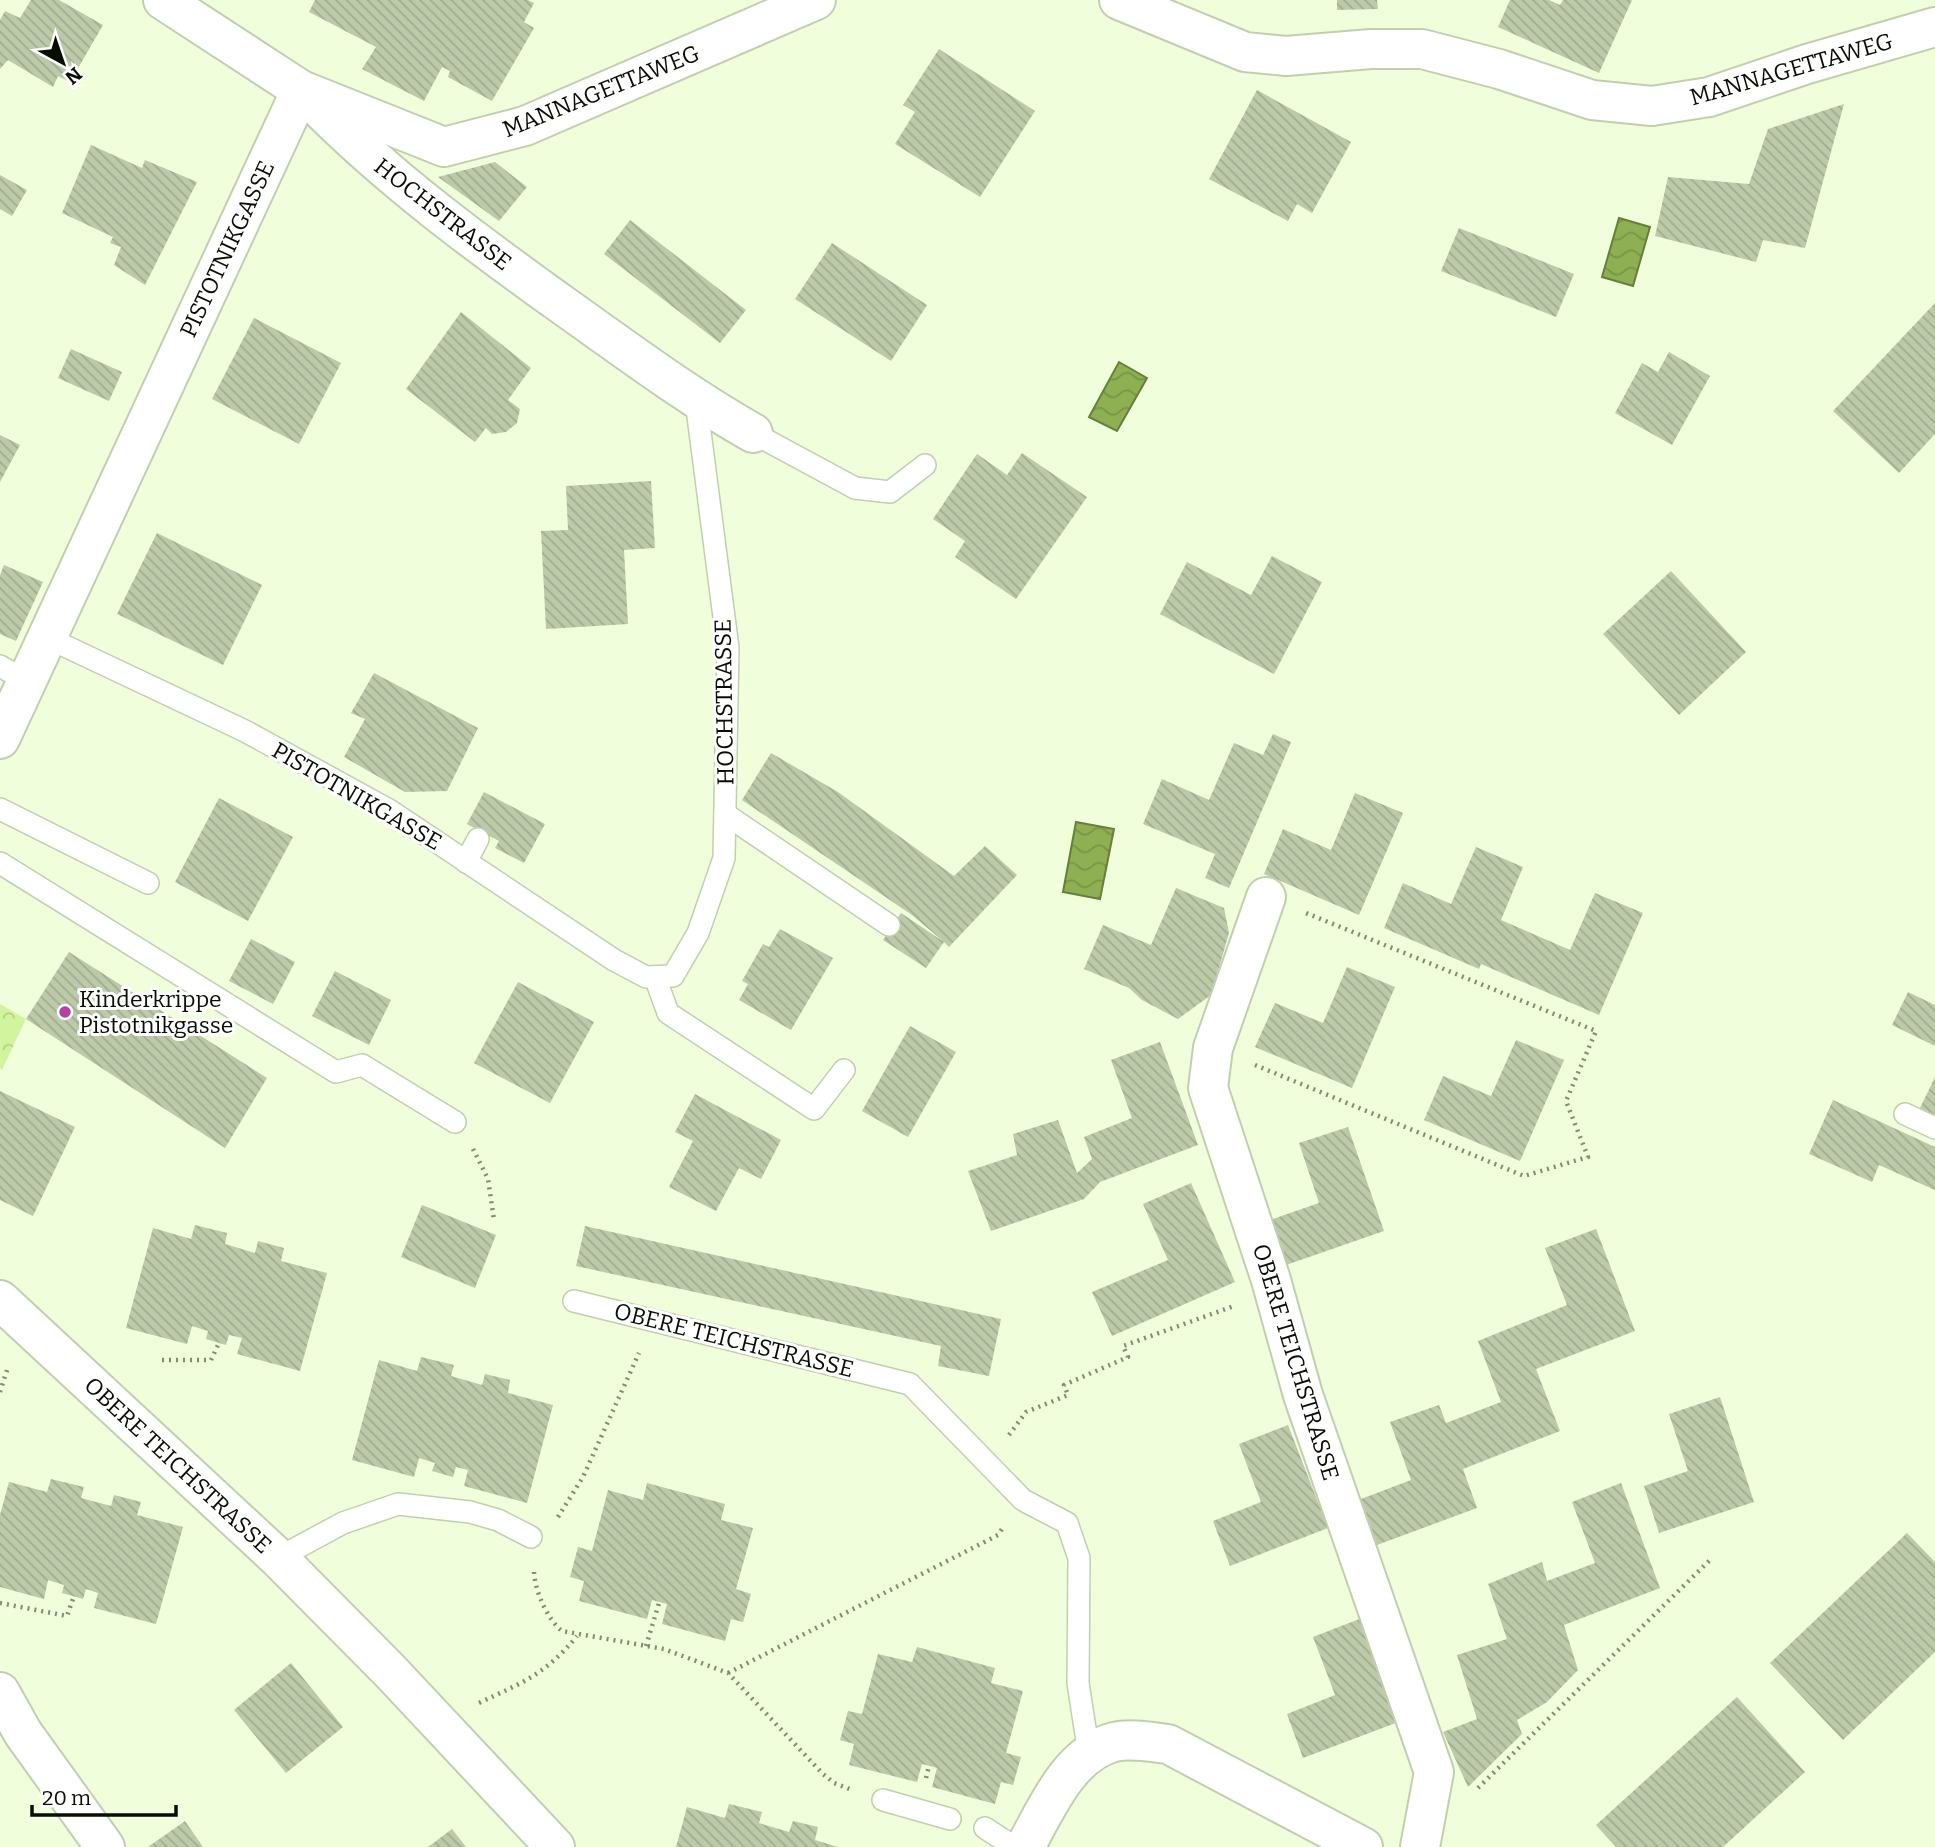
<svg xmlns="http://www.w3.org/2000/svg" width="1935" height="1847" font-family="Bitter,serif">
  <defs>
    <pattern id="forest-crowns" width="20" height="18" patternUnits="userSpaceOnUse" patternTransform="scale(1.75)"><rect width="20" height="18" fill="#d2f49e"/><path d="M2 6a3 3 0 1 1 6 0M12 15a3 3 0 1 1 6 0" fill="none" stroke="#b3d086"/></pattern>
    <pattern id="water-waves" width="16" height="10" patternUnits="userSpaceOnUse" patternTransform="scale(1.75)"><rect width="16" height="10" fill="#8eaf52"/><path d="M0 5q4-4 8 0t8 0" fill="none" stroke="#799546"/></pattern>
    <pattern id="building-back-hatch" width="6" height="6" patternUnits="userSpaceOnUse" patternTransform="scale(1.75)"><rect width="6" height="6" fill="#bccaa9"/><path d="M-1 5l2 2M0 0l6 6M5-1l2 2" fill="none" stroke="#a0ac90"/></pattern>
  </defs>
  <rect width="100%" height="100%" fill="#f0fedc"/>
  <polygon fill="url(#forest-crowns)" points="0,1004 26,1019 2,1070 0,1068"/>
  <g fill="url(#water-waves)" stroke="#667f3b" stroke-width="2">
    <polygon points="1619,218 1650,227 1633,286 1602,277"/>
    <polygon points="1119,362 1147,378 1117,431 1089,417"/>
    <polygon points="1076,822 1114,829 1100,899 1063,892"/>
  </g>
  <g fill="url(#building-back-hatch)">
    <polygon points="31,0 59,0 103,25 70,82 58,76 53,87 8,60 0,69 0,20 5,11 20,18"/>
    <polygon points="315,0 528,0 534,3 524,22 534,28 492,101 448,77 450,71 442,67 424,101 362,69 376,47 309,12"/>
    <polygon points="1337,0 1377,0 1378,9 1337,10"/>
    <polygon points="1510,0 1549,0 1560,5 1563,0 1632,0 1599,73 1498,27"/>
    <polygon points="939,49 1035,111 980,197 895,144 915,112 903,105"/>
    <polygon points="1257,90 1351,142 1312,213 1297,204 1288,221 1209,179"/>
    <polygon points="1844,104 1805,248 1763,240 1756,262 1655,236 1668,177 1749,184 1768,129"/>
    <polygon points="91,145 142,168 145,160 197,182 145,285 114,265 121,247 110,243 113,237 62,213"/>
    <polygon points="495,162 527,187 499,221 438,177"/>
    <polygon points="0,175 27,190 12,216 0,209"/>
    <polygon points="630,220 746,310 720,343 604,254"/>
    <polygon points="1459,228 1574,274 1556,317 1441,271"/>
    <polygon points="832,243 927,305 891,361 795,299"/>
    <polygon points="1935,303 1935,434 1899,473 1833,411"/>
    <polygon points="461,312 531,368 508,400 520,409 517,423 506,432 492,434 486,428 475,442 406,389"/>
    <polygon points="254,318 341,363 299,444 212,399"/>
    <polygon points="71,349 122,372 109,401 58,378"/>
    <polygon points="1669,352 1710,376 1672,445 1615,413 1642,363 1658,372"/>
    <polygon points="0,435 20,445 0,482"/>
    <polygon points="1022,453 1087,497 1016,599 955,557 965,541 933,519 977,454 1007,475"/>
    <polygon points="651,481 655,548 624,550 628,624 546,629 541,531 568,530 566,486"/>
    <polygon points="157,533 262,585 223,665 117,614"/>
    <polygon points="1272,556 1322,582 1274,674 1160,614 1187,562 1251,595"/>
    <polygon points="4,565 43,582 16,641 0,634 0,575"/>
    <polygon points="1671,571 1746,652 1679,715 1603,634"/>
    <polygon points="374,673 478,728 447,791 405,792 344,757 365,719 351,713"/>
    <polygon points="1273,734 1291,742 1229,888 1205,878 1215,854 1143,824 1162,779 1209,800 1234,743 1263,755"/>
    <polygon points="771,753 838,792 954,876 985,846 1017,875 949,947 944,942 926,968 883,940 901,913 944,942 912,915 742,800"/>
    <polygon points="484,792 545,824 524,863 495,848 499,841 467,824"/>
    <polygon points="1355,793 1403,813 1359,915 1264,874 1283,829 1331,850"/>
    <polygon points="219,798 293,837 248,921 175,882"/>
    <polygon points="1476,847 1523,867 1501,920 1570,950 1595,893 1643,913 1599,1015 1481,964 1479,969 1384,928 1403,883 1451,904"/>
    <polygon points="1176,888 1224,908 1229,933 1211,995 1178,1019 1142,1000 1129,988 1084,969 1103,925 1151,945"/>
    <polygon points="780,929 833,958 791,1030 739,1000 748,984 742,981 763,944 769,947"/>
    <polygon points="251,939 295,962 273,1004 229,981"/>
    <polygon points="69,952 267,1078 225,1148 26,1019"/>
    <polygon points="1347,967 1395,987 1352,1088 1255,1047 1275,1003 1323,1023"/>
    <polygon points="335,971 391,1000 369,1045 312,1016"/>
    <polygon points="518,982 594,1022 550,1103 474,1063"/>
    <polygon points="1908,992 1935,1005 1935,1046 1892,1025"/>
    <polygon points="910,1026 956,1052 908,1137 862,1111"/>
    <polygon points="1516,1040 1564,1060 1520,1161 1424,1120 1443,1076 1491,1096"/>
    <polygon points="1160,1042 1198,1145 1100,1182 1084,1199 991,1231 968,1171 1017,1155 1013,1134 1058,1120 1077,1173 1092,1159 1084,1137 1132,1118 1111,1060"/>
    <polygon points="1935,1077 1935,1115 1920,1108"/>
    <polygon points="0,1091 75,1127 33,1216 0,1200"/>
    <polygon points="695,1094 781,1140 761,1179 739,1168 716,1211 669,1187 693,1141 675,1132"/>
    <polygon points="1833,1100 1935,1147 1935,1190 1879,1165 1872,1182 1809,1154"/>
    <polygon points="1348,1127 1384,1231 1286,1265 1270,1220 1319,1203 1299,1143"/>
    <polygon points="1191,1183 1235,1282 1112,1336 1092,1292 1168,1260 1143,1204"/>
    <polygon points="422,1205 496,1235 475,1288 401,1257"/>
    <polygon points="195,1225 227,1233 225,1244 255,1253 258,1241 284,1248 281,1261 327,1273 300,1371 237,1354 242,1338 229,1335 226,1345 219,1343 206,1339 208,1331 192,1326 187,1344 126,1328 153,1228 191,1239"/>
    <polygon points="585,1226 1001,1319 989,1376 938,1366 941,1346 576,1266"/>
    <polygon points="1596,1229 1635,1331 1536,1369 1560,1431 1463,1469 1477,1508 1377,1545 1361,1499 1411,1480 1390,1422 1439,1405 1446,1423 1501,1402 1478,1341 1567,1305 1545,1248"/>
    <polygon points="421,1357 454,1365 451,1376 482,1385 485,1374 510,1380 508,1393 553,1405 527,1503 464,1486 468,1470 456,1467 453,1477 432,1471 435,1463 419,1458 414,1477 352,1460 379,1360 417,1371"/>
    <polygon points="1720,1397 1754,1502 1659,1533 1644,1486 1688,1471 1669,1414"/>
    <polygon points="1288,1425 1328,1528 1230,1566 1213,1521 1261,1502 1239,1444"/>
    <polygon points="51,1479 84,1487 81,1498 111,1506 114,1495 141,1502 137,1515 183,1527 156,1624 94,1608 98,1593 86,1589 83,1599 62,1593 64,1585 48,1580 44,1599 0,1587 0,1515 9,1482 47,1492"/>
    <polygon points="647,1483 725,1504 721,1520 753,1528 736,1589 751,1594 743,1622 731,1619 725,1641 662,1624 667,1604 652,1600 647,1619 579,1601 584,1581 570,1577 578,1547 592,1551 608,1490 643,1500"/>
    <polygon points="1621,1483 1660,1588 1564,1625 1578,1670 1547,1702 1517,1720 1522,1734 1468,1787 1443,1732 1477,1719 1457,1655 1507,1639 1488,1584 1542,1562 1547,1581 1595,1563 1572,1502"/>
    <polygon points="1907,1533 1935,1562 1935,1652 1843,1740 1770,1663"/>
    <polygon points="1362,1618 1401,1721 1303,1758 1287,1714 1335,1695 1313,1637"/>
    <polygon points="917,1647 995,1668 991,1683 1023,1691 1006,1753 1021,1757 1013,1785 1001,1782 995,1804 932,1787 937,1768 922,1764 917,1782 849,1765 854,1744 840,1740 848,1711 862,1714 878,1654 912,1662"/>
    <polygon points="291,1663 343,1727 286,1773 234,1710"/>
    <polygon points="1737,1697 1805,1772 1723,1847 1616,1847 1596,1825"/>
    <polygon points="729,1804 762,1812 759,1823 789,1832 793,1821 818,1827 815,1840 838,1847 676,1847 687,1807 725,1818"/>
    <polygon points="185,1821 203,1847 148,1847"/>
    <polygon points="452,1829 466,1847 428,1847"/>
  </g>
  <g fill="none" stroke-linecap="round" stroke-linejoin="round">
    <defs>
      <g id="service">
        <polyline points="753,433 855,488 890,492 925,465"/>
        <polyline points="46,637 245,731 389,810 614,960 646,977 673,976 698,933 724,858 728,648 696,401"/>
        <polyline points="0,666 26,681"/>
        <polyline points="0,809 148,883"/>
        <polyline points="725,814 889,925"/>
        <polyline points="466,862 478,839"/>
        <polyline points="0,863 336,1072 362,1065 455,1122"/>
        <polyline points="655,977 668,1013 814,1109 844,1070"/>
        <polyline points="1905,1114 1935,1128"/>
        <polyline points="574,1301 910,1384 1023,1500 1067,1523 1079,1558 1078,1683 1089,1754"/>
        <polyline points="278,1558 343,1523 398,1504 470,1512 498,1520 531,1537"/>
        <polyline points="883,1800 950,1819"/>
        <polyline points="985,1828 1005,1841 1025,1847"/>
      </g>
      <g id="minor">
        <polyline points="163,0 301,90 444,147 525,126 816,0"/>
        <polyline points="1119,0 1245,52 1286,56 1371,49 1422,49 1499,69 1592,100 1652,106 1709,97 1807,64 1935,27"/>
        <path d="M313,102c76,77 163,141 251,204 62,44 122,89 189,127"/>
        <polyline points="0,739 301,90"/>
        <polyline points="1266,897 1213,1048 1208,1088 1271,1280 1303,1395 1434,1772 1420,1847"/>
        <polyline points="0,1300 278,1558 390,1671 555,1847"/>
        <polyline points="0,1692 23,1733 105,1847"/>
        <path d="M1025,1847c21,-37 43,-93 89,-105 17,-4 37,0 54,2l195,103"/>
      </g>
    </defs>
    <use href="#service" stroke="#c1cfae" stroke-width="24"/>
    <use href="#minor" stroke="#c1cfae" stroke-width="42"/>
    <g stroke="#818b75" stroke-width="4.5" stroke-dasharray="2 5" stroke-linecap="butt">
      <polyline points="1255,1065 1524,1176 1588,1157 1566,1101 1596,1031 1306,913"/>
      <polyline points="473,1149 488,1179 494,1220"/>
      <polyline points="162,1360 211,1360 219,1343"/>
      <polyline points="0,1392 8,1367"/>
      <polyline points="1009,1435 1026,1412 1068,1395 1064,1385 1128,1357 1123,1346 1234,1306"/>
      <polyline points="558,1517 583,1477 639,1353"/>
      <path d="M534,1572c1,19 13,47 28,59l102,18 64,24 95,101 11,9 18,7"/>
      <polyline points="0,1603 67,1616 74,1596"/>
      <polyline points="646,1646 659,1603"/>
      <polyline points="728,1673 998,1535 1002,1529"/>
      <path d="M479,1703c44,-21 66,-28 98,-67"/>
      <polyline points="926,1778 929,1766"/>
      <polyline points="1478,1788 1711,1559"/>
    </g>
    <use href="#service" stroke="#fff" stroke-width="21"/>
    <use href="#minor" stroke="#fff" stroke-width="38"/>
  </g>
  <circle fill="#b2429d" stroke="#fff" stroke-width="2.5" cx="65" cy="1012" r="7"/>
  <g text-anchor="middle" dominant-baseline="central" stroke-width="6" stroke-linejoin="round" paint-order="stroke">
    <g font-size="23" fill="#090e04" stroke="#fff">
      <text transform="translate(1791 69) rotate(-16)">MANNAGETTAWEG</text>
      <text transform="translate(601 91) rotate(-22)">MANNAGETTAWEG</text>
      <text transform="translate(443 214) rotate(38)">HOCHSTRASSE</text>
      <text transform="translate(227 249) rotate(-65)">PISTOTNIKGASSE</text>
      <text transform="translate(724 702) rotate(-91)">HOCHSTRASSE</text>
      <text transform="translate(357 796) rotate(30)">PISTOTNIKGASSE</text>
      <text transform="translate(734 1340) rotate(14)">OBERE TEICHSTRASSE</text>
      <text transform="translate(1296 1362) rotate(73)">OBERE TEICHSTRASSE</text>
      <text transform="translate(178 1465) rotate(43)">OBERE TEICHSTRASSE</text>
    </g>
    <g font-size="23" fill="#090e04" stroke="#fff" text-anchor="start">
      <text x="79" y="999">Kinderkrippe<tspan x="79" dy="26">Pistotnikgasse</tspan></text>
    </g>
  </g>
  <g transform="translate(63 63) rotate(140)" stroke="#ffffff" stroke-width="5" paint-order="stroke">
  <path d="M0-5L12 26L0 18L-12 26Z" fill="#090e04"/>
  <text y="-10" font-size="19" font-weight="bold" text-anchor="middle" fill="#090e04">N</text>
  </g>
  <path d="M32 1805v10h144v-10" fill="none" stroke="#090e04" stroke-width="3.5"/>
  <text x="42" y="1805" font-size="21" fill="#090e04" stroke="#ffffff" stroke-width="5" paint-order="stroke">20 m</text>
</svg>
